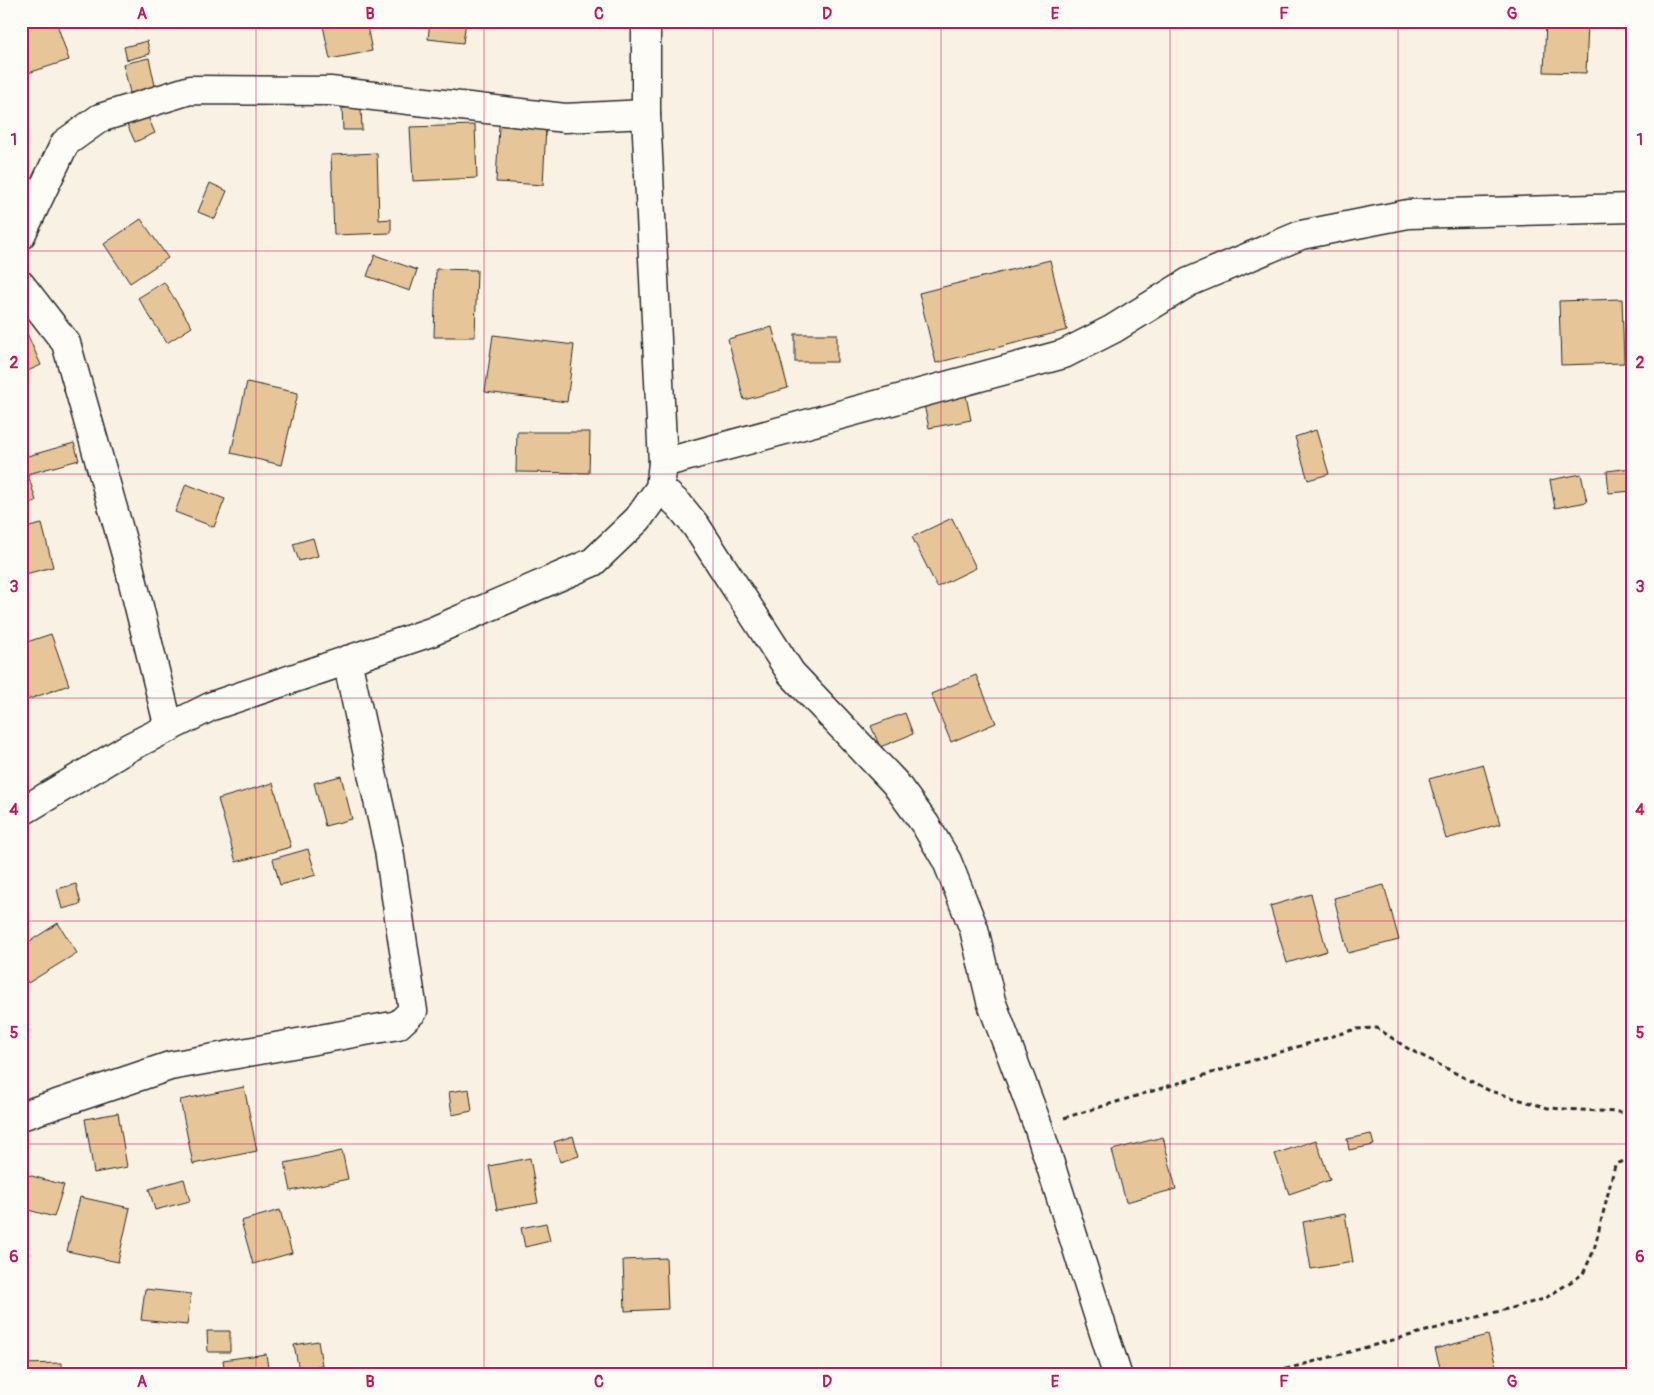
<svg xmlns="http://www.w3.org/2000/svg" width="1654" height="1395" font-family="Pangolin,sans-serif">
  <rect width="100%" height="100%" fill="#f8f1e4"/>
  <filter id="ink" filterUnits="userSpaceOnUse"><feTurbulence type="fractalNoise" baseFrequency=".02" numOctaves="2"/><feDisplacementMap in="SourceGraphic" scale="10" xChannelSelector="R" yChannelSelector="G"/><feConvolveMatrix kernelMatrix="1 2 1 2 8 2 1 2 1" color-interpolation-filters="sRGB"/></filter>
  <g filter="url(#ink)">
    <g fill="#e6c598" stroke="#2b2b2b">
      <polygon points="21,21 56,21 69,60 28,73 21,53"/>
      <polygon points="322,21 366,21 372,51 330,59"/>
      <polygon points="430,21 466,21 463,43 428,39"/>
      <polygon points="1546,21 1588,21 1586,73 1544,72"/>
      <polygon points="147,41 150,54 127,60 124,47"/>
      <polygon points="149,58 158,99 133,105 123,64"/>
      <polygon points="361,107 362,130 343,130 342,108"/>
      <polygon points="145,110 155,133 135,142 125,120"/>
      <polygon points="475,125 477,178 413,181 410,127"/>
      <polygon points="499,125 546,127 543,185 496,182"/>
      <polygon points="377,153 379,220 391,219 391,233 334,235 331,155"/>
      <polygon points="210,183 227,191 215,219 198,212"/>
      <polygon points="141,219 168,258 130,283 104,244"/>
      <polygon points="375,255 417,270 410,291 367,276"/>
      <polygon points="1050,260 1067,330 936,363 919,293"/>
      <polygon points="436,269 477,270 475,337 434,337"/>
      <polygon points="164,282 192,327 167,343 138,298"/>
      <polygon points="1622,299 1624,363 1561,365 1559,301"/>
      <polygon points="21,320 41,365 21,374"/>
      <polygon points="772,327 788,388 744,400 728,339"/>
      <rect x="795" y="334" width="42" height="28"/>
      <polygon points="493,335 574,345 567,402 485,392"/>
      <polygon points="247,382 298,393 281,465 231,453"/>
      <polygon points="965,391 971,420 929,428 923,400"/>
      <polygon points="1316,430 1329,474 1308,480 1295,437"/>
      <polygon points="517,432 590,432 589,473 516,472"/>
      <polygon points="74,443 79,460 28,474 36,501 21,505 21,458"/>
      <polygon points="1632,468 1633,491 1609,493 1607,471"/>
      <polygon points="1581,474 1587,502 1555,508 1550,480"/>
      <polygon points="186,484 225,499 214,527 175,512"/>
      <polygon points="952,518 976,568 937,587 912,537"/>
      <polygon points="42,524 53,567 21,575 21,529"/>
      <polygon points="313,538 318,556 299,561 293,544"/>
      <polygon points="51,634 69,685 21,702 21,644"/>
      <polygon points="976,675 996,723 951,742 931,694"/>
      <polygon points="905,713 913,734 880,747 871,726"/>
      <polygon points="1483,764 1500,824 1446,839 1429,779"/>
      <polygon points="341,776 352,819 325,826 314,783"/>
      <polygon points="273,783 291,847 236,862 218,799"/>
      <polygon points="308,849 316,875 280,885 273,859"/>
      <polygon points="76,884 81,904 62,909 57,889"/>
      <polygon points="1384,885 1399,940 1348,953 1334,898"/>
      <polygon points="1311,894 1327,951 1287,963 1270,906"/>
      <polygon points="58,923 77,953 28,983 21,972 21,947"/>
      <polygon points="244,1087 257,1151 193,1164 180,1100"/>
      <polygon points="469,1089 472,1111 452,1115 449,1092"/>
      <polygon points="118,1113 127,1167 94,1173 85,1119"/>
      <polygon points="1371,1134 1374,1145 1349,1150 1347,1139"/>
      <polygon points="573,1136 579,1156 560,1162 554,1142"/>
      <polygon points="1163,1137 1176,1189 1126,1202 1112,1150"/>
      <polygon points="1316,1140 1330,1180 1289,1194 1275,1154"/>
      <polygon points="342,1151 348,1179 291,1191 285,1163"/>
      <polygon points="530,1158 538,1203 497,1210 489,1166"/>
      <polygon points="21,1173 64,1185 54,1217 21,1208"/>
      <polygon points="184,1179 190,1201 155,1210 149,1189"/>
      <polygon points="80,1197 130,1208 118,1262 67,1251"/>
      <polygon points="280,1210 292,1253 253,1264 241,1221"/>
      <polygon points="1345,1214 1353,1262 1311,1269 1303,1222"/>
      <polygon points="546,1223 550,1241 525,1247 521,1228"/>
      <polygon points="666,1258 668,1309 625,1311 623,1260"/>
      <polygon points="145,1289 191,1294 187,1325 141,1320"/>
      <polygon points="207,1331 230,1331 230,1352 208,1352"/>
      <polygon points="1488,1335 1498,1374 1442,1374 1435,1349"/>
      <polygon points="318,1341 322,1365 299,1370 294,1345"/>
      <polygon points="266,1354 269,1374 225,1374 223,1360"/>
      <polygon points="62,1363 62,1374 21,1374 21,1364"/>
    </g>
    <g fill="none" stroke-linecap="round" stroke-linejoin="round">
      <defs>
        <g id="minor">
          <polyline points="21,235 65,143 100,118 190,90 330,91 565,118 646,114"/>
          <polyline points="21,285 66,343 127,558 169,728"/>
          <polyline points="663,463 1064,354 1113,329 1189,282 1301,235 1408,214 1633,208"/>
          <polyline points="660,488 679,505 696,526 791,673 895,783 925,824 947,861 974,929 991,1001 1038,1126 1117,1374"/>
          <polyline points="21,812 130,747 212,706 431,632 593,562 638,519 660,488 663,463 646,114 646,21"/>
          <polyline points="21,1116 170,1066 398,1025 413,1011 389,850 347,660"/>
        </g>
      </defs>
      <use href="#minor" stroke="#2b2b2b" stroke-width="31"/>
      <g stroke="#2b2b2b" stroke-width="3" stroke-dasharray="5 4" stroke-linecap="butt">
        <polyline points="1064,1118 1356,1029 1377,1028 1407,1048 1490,1091 1548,1108 1633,1113"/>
        <polyline points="1268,1374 1544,1299 1583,1274 1594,1250 1615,1165 1633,1157"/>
      </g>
      <use href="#minor" stroke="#fdfcf7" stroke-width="28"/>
    </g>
  </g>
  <path fill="none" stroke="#c2185b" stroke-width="1" stroke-opacity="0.55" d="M256,21v1353M484,21v1353M713,21v1353M941,21v1353M1170,21v1353M1398,21v1353M21,251h1612M21,474h1612M21,698h1612M21,921h1612M21,1144h1612"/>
  <rect width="1654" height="1395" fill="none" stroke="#fdfcf7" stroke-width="55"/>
  <rect x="28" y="28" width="1598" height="1340" fill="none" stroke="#c2185b" stroke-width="2"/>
  <g font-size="16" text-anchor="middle" font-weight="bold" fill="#c2185b">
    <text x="142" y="19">A</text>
    <text x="370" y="19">B</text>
    <text x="599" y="19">C</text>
    <text x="827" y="19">D</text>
    <text x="1055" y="19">E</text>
    <text x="1284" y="19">F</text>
    <text x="1512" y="19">G</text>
    <text x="14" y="145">1</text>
    <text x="1640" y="145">1</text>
    <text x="14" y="368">2</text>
    <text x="1640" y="368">2</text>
    <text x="14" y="592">3</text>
    <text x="1640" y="592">3</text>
    <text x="14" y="815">4</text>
    <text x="1640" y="815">4</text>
    <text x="14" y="1038">5</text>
    <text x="1640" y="1038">5</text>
    <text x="14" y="1262">6</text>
    <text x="1640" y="1262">6</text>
    <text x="142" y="1387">A</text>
    <text x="370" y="1387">B</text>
    <text x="599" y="1387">C</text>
    <text x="827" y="1387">D</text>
    <text x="1055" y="1387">E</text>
    <text x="1284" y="1387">F</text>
    <text x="1512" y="1387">G</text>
  </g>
</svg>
